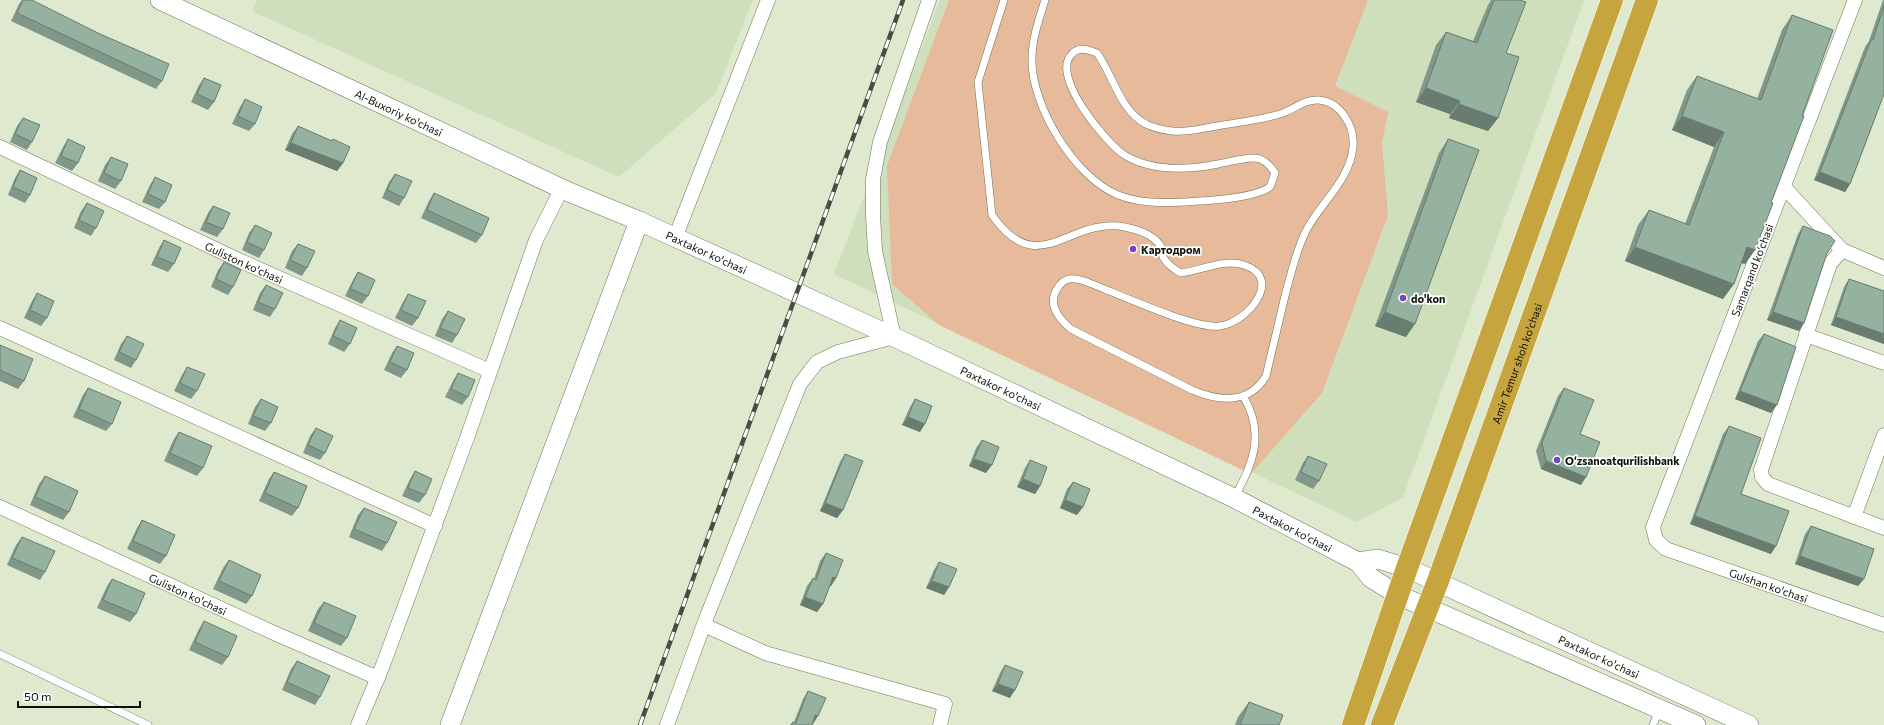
<svg xmlns="http://www.w3.org/2000/svg" width="1884" height="725" font-family="Commissioner,sans-serif">
  <rect width="100%" height="100%" fill="#dee9cd"/>
  <g fill="#cfdebb">
    <polygon points="257,0 753,0 716,93 619,177 252,11"/>
    <polygon points="940,0 1584,0 1403,497 1357,522 834,274"/>
  </g>
  <polygon fill="#e7ba9b" points="949,0 1368,0 1335,86 1388,112 1382,143 1388,215 1322,393 1251,474 939,325 892,284 887,166"/>
  <g fill="none" stroke-linecap="round" stroke-linejoin="round">
    <defs>
      <g id="lane">
        <path d="M1004,0l-26,82 14,133c47,67 77,1 133,12 13,3 27,7 35,18 2,3 2,8 3,12 4,7 10,12 18,16 20,-2 43,-15 63,-8 40,13 4,57 -24,61 -25,4 -106,-34 -133,-44 -5,-2 -12,-4 -18,-3 -6,1 -9,5 -12,10 -10,16 2,30 14,40l121,61c26,11 57,15 74,-14 6,-25 12,-51 18,-76 6,-23 11,-46 21,-67 14,-29 45,-52 48,-86 2,-20 -12,-45 -34,-47 -14,-1 -23,8 -36,13 -21,7 -44,9 -66,13 -14,2 -30,7 -45,5 -8,-1 -19,-3 -26,-7 -26,-13 -33,-49 -49,-71 -9,-3 -18,-7 -25,1 -23,21 35,91 54,102 28,16 62,14 92,8 11,-2 24,-6 36,-6 10,0 16,7 21,15l-5,14 -5,3c-20,8 -44,10 -66,11 -26,2 -55,4 -81,-6 -44,-18 -87,-90 -86,-136 0,-20 7,-40 13,-59"/>
        <path d="M1234,498c20,-35 31,-66 9,-102"/>
        <polyline points="0,654 148,725"/>
        <polyline points="1653,725 1659,710"/>
      </g>
      <g id="street">
        <path id="s1" d="M1855,0l-202,527 3,13 10,9 218,76"/>
        <path id="s2" d="M0,147l243,115 247,109"/>
        <polyline points="1784,187 1842,250 1884,268"/>
        <polyline points="675,238 768,0"/>
        <polyline points="1842,250 1830,264 1761,470 1762,477 1768,484 1884,528"/>
        <polyline points="0,328 435,526"/>
        <polyline points="1806,335 1884,363"/>
        <path id="s3" d="M0,507l274,126 104,45"/>
        <polyline points="1854,517 1884,435"/>
        <polyline points="704,625 765,653 945,704 940,725"/>
        <polyline points="358,725 383,665 467,438 536,240 562,188"/>
        <polyline points="667,725 707,616 800,384 817,362 838,352 894,337 875,251 873,215 873,179 880,142 929,0"/>
      </g>
      <g id="secondary">
        <path id="s4" d="M160,0l409,192 70,29 255,116 340,161 124,64 13,16 27,17 298,130"/>
        <path id="s5" d="M1358,562l20,-3 29,9 342,157"/>
        <polyline points="450,725 639,221"/>
      </g>
      <g id="highway">
        <polyline points="1353,725 1407,568 1612,0"/>
        <path id="s6" d="M1382,725l56,-144 209,-581"/>
      </g>
    </defs>
    <use href="#lane" stroke="#6d775e" stroke-width="8"/>
    <use href="#street" stroke="#6d775e" stroke-width="15"/>
    <use href="#secondary" stroke="#6d775e" stroke-width="20"/>
    <use href="#highway" stroke="#fff" stroke-width="23"/>
    <use href="#lane" stroke="#fff" stroke-width="7"/>
    <use href="#street" stroke="#fff" stroke-width="14"/>
    <use href="#secondary" stroke="#fff" stroke-width="19"/>
    <use href="#highway" stroke="#c6a53f" stroke-width="22"/>
    <defs>
      <polyline id="rail" points="640,725 903,0"/>
    </defs>
    <use href="#rail" stroke="#474d3f" stroke-width="4.5"/>
    <use href="#rail" stroke="#fff" stroke-width="3" stroke-dasharray="9" stroke-linecap="butt"/>
  </g>
  <g fill="#80988a">
    <polygon points="22,0 32,0 162,81 156,89 11,21 19,4"/>
    <polygon points="1491,0 1520,0 1506,53 1498,118 1488,131 1449,118 1450,114 1416,102 1436,45 1446,32 1473,41 1488,5"/>
    <polygon points="1883,0 1884,0 1884,94 1850,184 1845,192 1814,180 1865,47 1869,41"/>
    <polygon points="1792,15 1771,203 1755,250 1745,264 1741,263 1723,299 1625,261 1638,225 1649,210 1685,224 1714,147 1672,130 1687,90 1697,76 1757,99 1782,30"/>
    <polygon points="204,78 214,102 208,110 191,102 199,85"/>
    <polygon points="245,99 255,124 249,131 232,124 240,107"/>
    <polygon points="23,118 32,142 27,150 10,142 17,126"/>
    <polygon points="298,126 332,141 333,139 343,163 337,171 285,150 292,134"/>
    <polygon points="68,139 78,163 72,171 55,163 63,147"/>
    <polygon points="1448,139 1406,337 1375,326 1439,153"/>
    <polygon points="111,157 121,181 115,189 98,181 105,165"/>
    <polygon points="20,170 30,195 25,203 8,195 15,178"/>
    <polygon points="395,174 404,198 399,206 382,198 389,182"/>
    <polygon points="155,177 165,202 159,209 142,202 150,185"/>
    <polygon points="434,193 482,235 476,243 421,218 429,201"/>
    <polygon points="87,203 96,228 91,236 74,228 81,211"/>
    <polygon points="213,206 223,229 217,237 200,230 208,213"/>
    <polygon points="255,225 264,250 259,258 242,250 249,233"/>
    <polygon points="1803,226 1827,253 1804,323 1799,331 1767,320 1798,234"/>
    <polygon points="164,240 174,264 168,272 151,265 159,248"/>
    <polygon points="298,244 307,268 302,276 285,268 292,251"/>
    <polygon points="224,262 233,287 228,295 211,287 218,270"/>
    <polygon points="358,272 368,296 362,304 345,296 353,280"/>
    <polygon points="1849,279 1884,291 1884,344 1831,325 1844,287"/>
    <polygon points="266,285 275,309 270,317 253,310 260,293"/>
    <polygon points="37,293 47,318 41,326 24,318 32,301"/>
    <polygon points="408,294 418,318 412,326 395,318 403,302"/>
    <polygon points="448,311 457,335 452,343 435,336 442,319"/>
    <polygon points="340,320 350,344 344,352 328,344 335,328"/>
    <polygon points="1764,334 1771,413 1735,399 1758,341"/>
    <polygon points="127,336 136,360 131,368 114,360 121,344"/>
    <polygon points="0,345 24,381 18,389 0,381"/>
    <polygon points="397,346 407,370 401,378 384,370 392,353"/>
    <polygon points="187,367 197,391 191,399 174,391 182,375"/>
    <polygon points="458,373 468,397 462,405 445,397 453,381"/>
    <polygon points="88,388 112,424 106,431 73,417 83,395"/>
    <polygon points="1564,388 1581,485 1541,469 1536,451 1558,396"/>
    <polygon points="261,399 271,423 265,431 248,424 255,407"/>
    <polygon points="915,399 920,432 902,425 910,407"/>
    <polygon points="1729,426 1741,494 1771,554 1690,524 1723,434"/>
    <polygon points="316,428 325,453 320,460 303,453 310,436"/>
    <polygon points="179,432 203,468 197,476 164,461 174,439"/>
    <polygon points="982,440 986,473 969,466 976,448"/>
    <polygon points="845,454 843,510 837,518 820,511 840,462"/>
    <polygon points="1308,456 1319,481 1313,489 1295,480 1303,463"/>
    <polygon points="1030,460 1040,486 1035,494 1017,487 1025,468"/>
    <polygon points="415,471 425,495 419,503 402,496 410,479"/>
    <polygon points="274,472 298,508 292,516 259,501 269,479"/>
    <polygon points="45,476 69,512 63,520 30,505 39,484"/>
    <polygon points="1073,482 1077,515 1060,508 1067,489"/>
    <polygon points="364,508 387,543 382,551 349,537 358,515"/>
    <polygon points="142,520 166,556 160,564 127,549 137,528"/>
    <polygon points="1811,526 1858,586 1795,564 1805,534"/>
    <polygon points="22,537 45,572 40,580 7,565 16,545"/>
    <polygon points="826,553 836,578 831,586 830,586 817,612 800,605 807,586 813,578 814,579 820,561"/>
    <polygon points="229,560 252,596 246,604 213,589 223,568"/>
    <polygon points="939,562 949,587 944,595 926,588 934,570"/>
    <polygon points="112,579 136,614 130,622 97,608 107,586"/>
    <polygon points="324,602 347,638 341,646 308,631 318,609"/>
    <polygon points="204,621 228,657 222,665 189,650 199,629"/>
    <polygon points="297,661 320,697 315,705 282,690 291,669"/>
    <polygon points="1005,665 1010,698 992,691 1000,673"/>
    <polygon points="808,691 813,724 812,724 812,725 790,725 793,722 794,722 803,699"/>
    <polygon points="1249,702 1279,725 1235,725 1238,717"/>
  </g>
  <g fill="#687c70">
    <polygon points="1426,88 1460,101 1450,114 1416,102"/>
    <polygon points="1459,104 1498,118 1488,131 1449,118"/>
    <polygon points="1682,116 1724,132 1714,147 1672,130"/>
    <polygon points="291,143 343,163 337,171 285,150"/>
    <polygon points="1820,172 1850,184 1845,192 1814,180"/>
    <polygon points="1635,247 1734,284 1723,299 1625,261"/>
    <polygon points="1747,247 1755,250 1745,264 1737,262"/>
    <polygon points="1385,312 1415,324 1406,337 1375,326"/>
    <polygon points="1773,312 1804,323 1799,331 1767,320"/>
    <polygon points="1836,317 1884,334 1884,344 1831,325"/>
    <polygon points="1740,391 1777,405 1771,413 1735,399"/>
    <polygon points="908,417 925,424 920,432 902,425"/>
    <polygon points="974,459 992,465 986,473 969,466"/>
    <polygon points="1546,461 1586,477 1581,485 1541,469"/>
    <polygon points="1023,479 1040,486 1035,494 1017,487"/>
    <polygon points="1065,500 1083,507 1077,515 1060,508"/>
    <polygon points="825,503 843,510 837,518 820,511"/>
    <polygon points="1695,516 1776,546 1771,554 1690,524"/>
    <polygon points="1800,556 1864,579 1858,586 1795,564"/>
    <polygon points="833,577 836,578 831,586 828,585"/>
    <polygon points="932,581 949,587 944,595 926,588"/>
    <polygon points="805,597 823,604 817,612 800,605"/>
    <polygon points="998,684 1015,690 1010,698 992,691"/>
    <polygon points="815,715 818,716 813,724 810,723"/>
  </g>
  <g fill="#95b1a0" stroke="#687c70">
    <polygon points="23,0 32,0 100,34 169,64 162,81 17,13"/>
    <polygon points="1494,0 1520,0 1526,2 1506,53 1519,57 1498,118 1459,104 1460,101 1426,88 1446,32 1477,43"/>
    <polygon points="1884,6 1884,94 1850,184 1820,172 1871,40 1873,40"/>
    <polygon points="1792,15 1833,30 1802,116 1804,116 1771,203 1773,203 1755,250 1747,247 1734,284 1635,247 1649,210 1689,225 1724,132 1682,116 1697,76 1761,100"/>
    <polygon points="204,78 221,85 214,102 197,94"/>
    <polygon points="245,99 262,107 255,124 238,116"/>
    <polygon points="23,118 40,125 32,142 15,134"/>
    <polygon points="298,126 332,141 333,139 350,147 343,163 291,143"/>
    <polygon points="68,139 85,147 78,163 61,156"/>
    <polygon points="1448,139 1479,150 1415,324 1385,312"/>
    <polygon points="111,157 128,164 121,181 104,173"/>
    <polygon points="20,170 37,178 30,195 13,187"/>
    <polygon points="395,174 412,181 404,198 387,190"/>
    <polygon points="155,177 172,185 165,202 148,194"/>
    <polygon points="434,193 489,218 482,235 427,210"/>
    <polygon points="87,203 104,211 96,228 79,220"/>
    <polygon points="213,206 230,213 223,229 206,222"/>
    <polygon points="255,225 272,233 264,250 247,242"/>
    <polygon points="1803,226 1830,236 1835,241 1827,253 1804,323 1773,312"/>
    <polygon points="164,240 181,248 174,264 157,257"/>
    <polygon points="298,244 315,251 307,268 290,260"/>
    <polygon points="224,262 241,270 233,287 216,279"/>
    <polygon points="358,272 375,280 368,296 350,289"/>
    <polygon points="1849,279 1884,291 1884,334 1836,317"/>
    <polygon points="266,285 283,293 275,309 258,302"/>
    <polygon points="37,293 54,301 47,318 30,310"/>
    <polygon points="408,294 426,301 418,318 401,310"/>
    <polygon points="448,311 465,319 457,335 440,328"/>
    <polygon points="340,320 357,328 350,344 333,336"/>
    <polygon points="1764,334 1796,347 1777,405 1740,391"/>
    <polygon points="127,336 144,344 136,360 119,352"/>
    <polygon points="0,345 33,359 24,381 0,370"/>
    <polygon points="397,346 414,353 407,370 390,362"/>
    <polygon points="187,367 205,374 197,391 180,383"/>
    <polygon points="458,373 475,380 468,397 451,389"/>
    <polygon points="88,388 121,402 112,424 79,409"/>
    <polygon points="1564,388 1594,400 1580,434 1600,442 1586,477 1546,461 1542,443"/>
    <polygon points="261,399 278,407 271,423 253,416"/>
    <polygon points="915,399 932,406 925,424 908,417"/>
    <polygon points="1729,426 1761,438 1741,494 1789,511 1776,546 1695,516"/>
    <polygon points="316,428 333,436 325,453 308,445"/>
    <polygon points="179,432 212,446 203,468 170,453"/>
    <polygon points="982,440 999,447 992,465 974,459"/>
    <polygon points="845,454 863,461 843,510 825,503"/>
    <polygon points="1308,456 1327,464 1319,481 1301,472"/>
    <polygon points="1030,460 1047,467 1040,486 1023,479"/>
    <polygon points="415,471 432,479 425,495 408,488"/>
    <polygon points="274,472 307,486 298,508 265,493"/>
    <polygon points="45,476 78,491 69,512 35,497"/>
    <polygon points="1073,482 1090,489 1083,507 1065,500"/>
    <polygon points="364,508 397,522 387,543 354,529"/>
    <polygon points="142,520 175,535 166,556 133,541"/>
    <polygon points="1811,526 1874,549 1864,579 1800,556"/>
    <polygon points="22,537 55,551 45,572 12,558"/>
    <polygon points="826,553 843,560 836,578 833,577 823,604 805,597 813,578 816,580"/>
    <polygon points="229,560 261,575 252,596 219,581"/>
    <polygon points="939,562 957,569 949,587 932,581"/>
    <polygon points="112,579 145,593 136,614 103,600"/>
    <polygon points="324,602 356,616 347,638 314,623"/>
    <polygon points="204,621 237,636 228,657 195,642"/>
    <polygon points="297,661 330,676 320,697 287,682"/>
    <polygon points="1005,665 1023,672 1015,690 998,684"/>
    <polygon points="808,691 826,698 818,716 815,715 812,725 791,725 793,722 796,723"/>
    <polygon points="1249,702 1283,715 1279,725 1240,725"/>
  </g>
  <g fill="#7646be" stroke="#fff" stroke-width="1.5">
    <circle cx="1133" cy="249" r="4"/>
    <circle cx="1403" cy="298" r="4"/>
    <circle cx="1557" cy="460" r="4"/>
  </g>
  <g text-anchor="middle" dominant-baseline="central" stroke-width="3.5" stroke-linejoin="round" paint-order="stroke">
    <g font-size="11" fill="#0c1007" stroke="#fff">
      <text stroke="none"><textPath href="#s4" startOffset="264">Al-Buxoriy ko'chasi</textPath></text>
      <text stroke="none"><textPath href="#s4" startOffset="602">Paxtakor ko'chasi</textPath></text>
      <text stroke="none"><textPath href="#s2" startOffset="270">Guliston ko'chasi</textPath></text>
      <text transform="translate(1752 270) rotate(-69)">Samarqand ko‘chasi</text>
      <text stroke="none"><textPath href="#s6" startOffset="386">Amir Temur shoh ko'chasi</textPath></text>
      <text stroke="none"><textPath href="#s4" startOffset="926">Paxtakor ko'chasi</textPath></text>
      <text stroke="none"><textPath href="#s4" startOffset="1250">Paxtakor ko'chasi</textPath></text>
      <text stroke="none"><textPath href="#s1" startOffset="700">Gulshan ko'chasi</textPath></text>
      <text stroke="none"><textPath href="#s3" startOffset="207">Guliston ko'chasi</textPath></text>
      <text stroke="none"><textPath href="#s5" startOffset="262">Paxtakor ko'chasi</textPath></text>
    </g>
    <g font-size="11" font-weight="bold" fill="#0c1007" stroke="#fff" text-anchor="start">
      <text x="1141" y="249">Картодром</text>
      <text x="1411" y="298">do'kon</text>
      <text x="1565" y="460">Oʻzsanoatqurilishbank</text>
    </g>
  </g>
  <path d="M18 701v6h122v-6" fill="none" stroke="#0c1007" stroke-width="2"/>
  <text x="24" y="701" font-size="12" fill="#0c1007" stroke="#ffffff" stroke-width="3" paint-order="stroke">50 m</text>
</svg>
